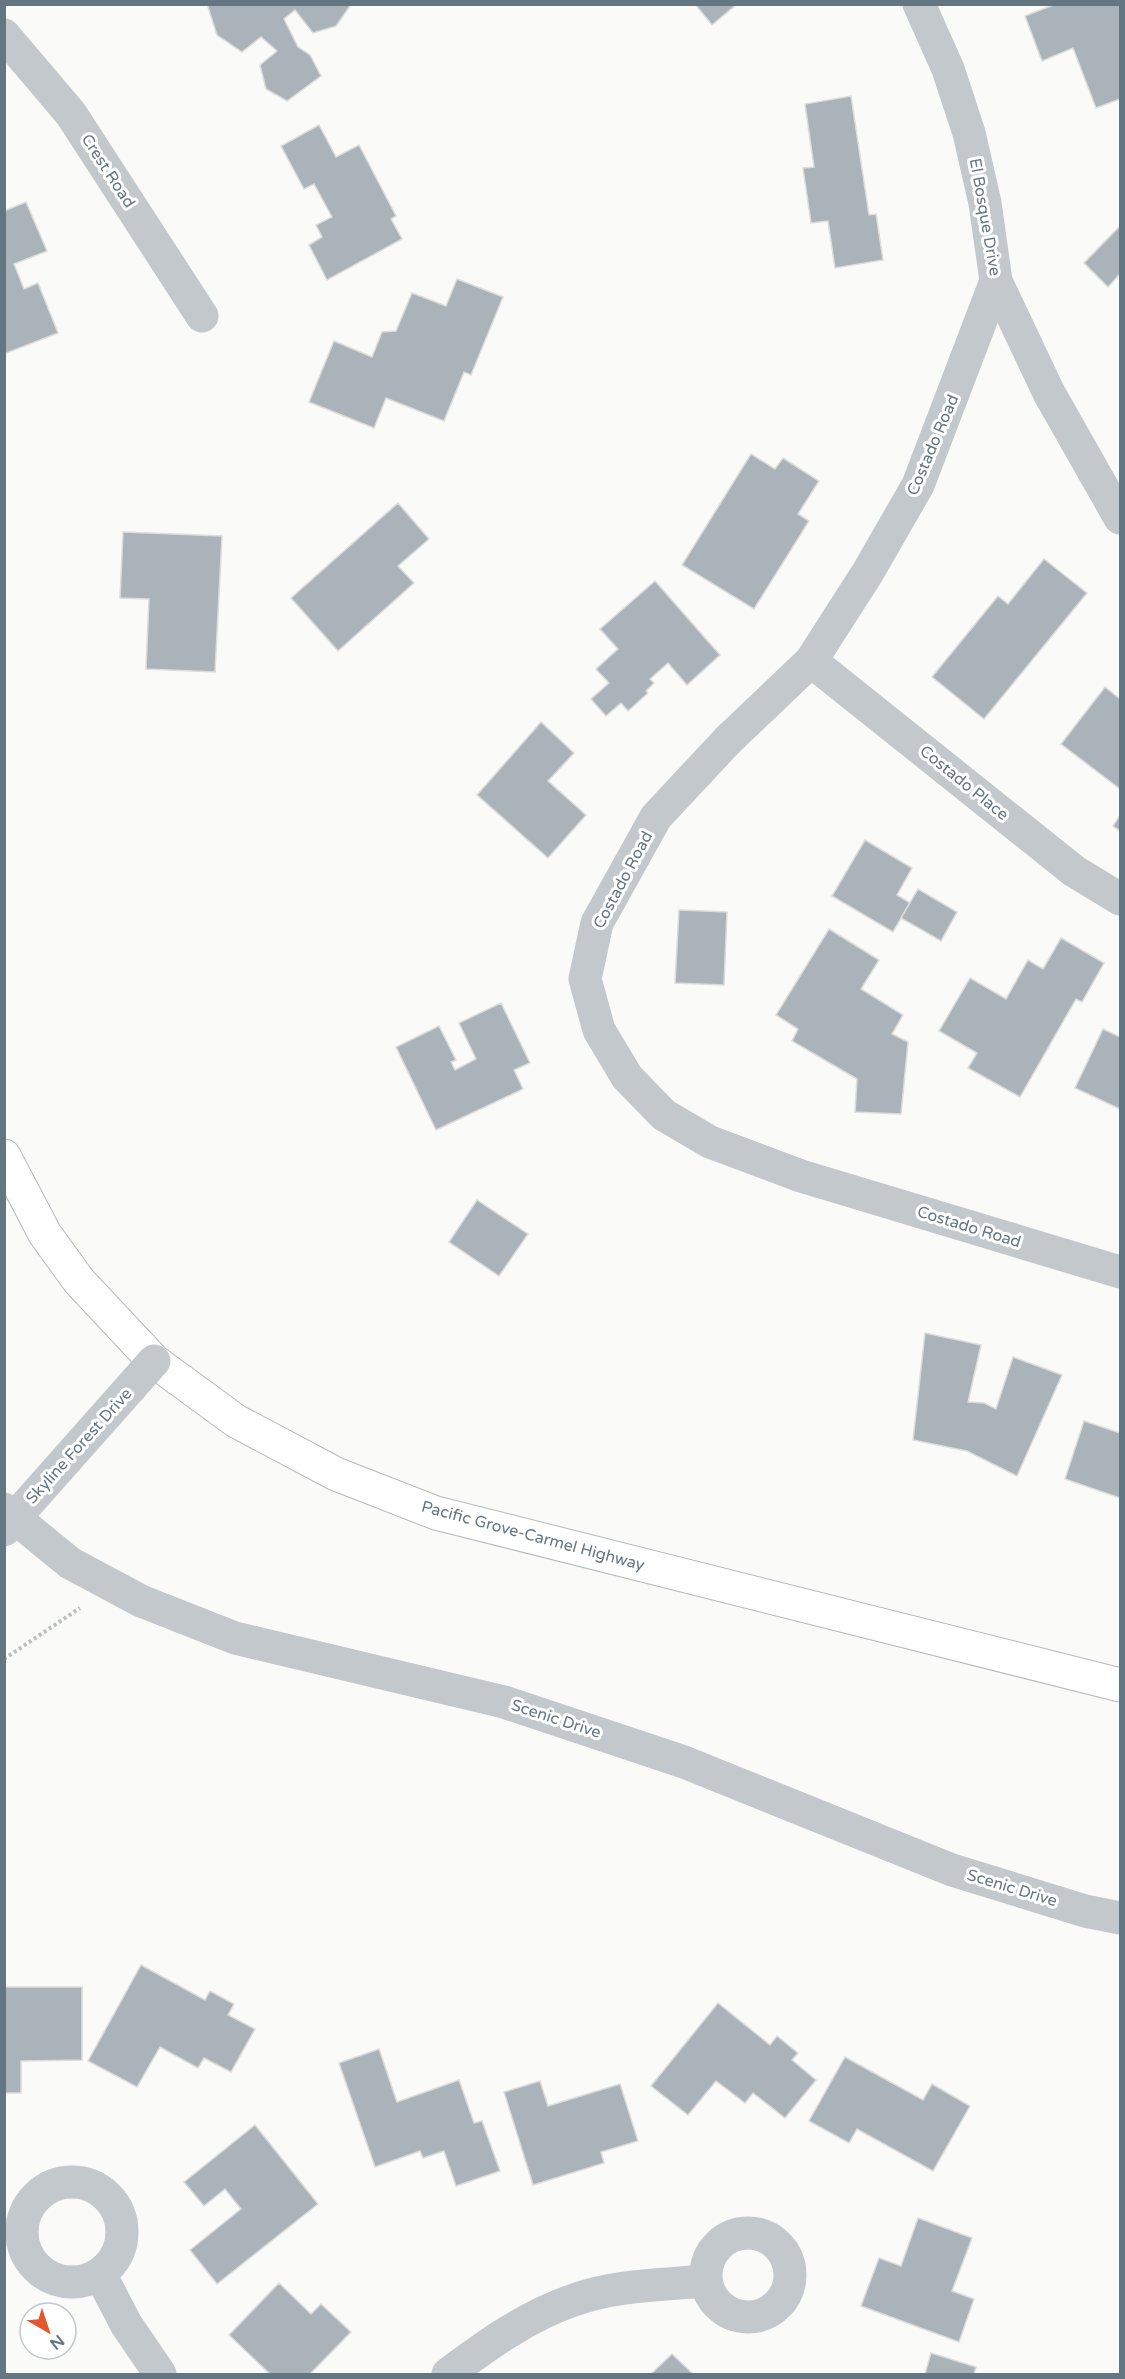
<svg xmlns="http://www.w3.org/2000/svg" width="1125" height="2379" font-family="'Varela Round',sans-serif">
  <rect width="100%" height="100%" fill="#fafaf8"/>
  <g fill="#aab3b9" stroke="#dcdcda" stroke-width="1.5">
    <polygon points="207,4 349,4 350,6 336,26 313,33 295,10 284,19 298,47 310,55 321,76 287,101 266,89 260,65 277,51 261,37 242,52 217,35"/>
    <polygon points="695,4 737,4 712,25"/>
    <polygon points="1056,4 1120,4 1120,99 1096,108 1073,48 1042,61 1025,16"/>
    <polygon points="851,96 869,215 876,214 883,260 835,268 828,221 811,223 803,168 814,167 805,104"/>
    <polygon points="319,125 336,157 359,145 396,216 391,219 402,239 327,280 309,245 322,237 316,225 332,217 314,184 304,189 281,146"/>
    <polygon points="26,202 47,251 14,264 24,289 38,283 58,333 4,354 4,211"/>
    <polygon points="1120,226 1120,274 1108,287 1084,263"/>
    <polygon points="457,279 503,297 471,375 464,372 444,421 386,398 374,428 309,402 334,341 372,357 382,332 396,331 412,293 446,306"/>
    <polygon points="751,454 775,469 783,458 819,481 798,514 809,521 754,609 682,565"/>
    <polygon points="398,503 429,539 398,566 414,583 338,651 291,598"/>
    <polygon points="123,532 222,536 215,672 146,669 149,599 120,598"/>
    <polygon points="1044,559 1087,593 984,719 932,677 998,596 1008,604"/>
    <polygon points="655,581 720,655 687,685 668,663 650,679 654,683 646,691 648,693 628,711 621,703 606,716 591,699 609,683 596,669 618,649 600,629"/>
    <polygon points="1105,687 1120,699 1120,789 1061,744"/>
    <polygon points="541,722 574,753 548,781 586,815 548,858 477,795"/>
    <polygon points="1120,815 1120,831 1113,826"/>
    <polygon points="865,840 912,868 897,895 910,903 893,932 832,896"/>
    <polygon points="918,889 957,912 941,941 901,918"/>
    <polygon points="679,910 727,912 724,985 675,983"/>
    <polygon points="829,929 879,960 861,989 903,1015 892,1034 908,1042 901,1114 855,1112 857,1079 792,1041 798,1029 776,1015"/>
    <polygon points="1061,938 1104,963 1082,1002 1076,999 1020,1097 968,1068 977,1053 939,1031 970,978 1006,999 1028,960 1043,969"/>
    <polygon points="501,1003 530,1063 514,1070 523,1089 436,1130 396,1047 439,1026 456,1060 451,1062 455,1070 476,1059 459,1023"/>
    <polygon points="1103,1029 1120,1037 1120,1109 1075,1088"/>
    <polygon points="477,1200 528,1234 499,1276 449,1242"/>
    <polygon points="925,1333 981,1345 968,1402 984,1403 996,1409 1013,1357 1062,1375 1017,1476 967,1451 913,1440"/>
    <polygon points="1084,1421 1120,1433 1120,1498 1065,1479"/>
    <polygon points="141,1965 205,2000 210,1991 234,2004 228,2015 255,2029 231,2072 204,2058 198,2068 160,2047 137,2087 88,2061"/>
    <polygon points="4,1987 82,1987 82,2060 21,2061 21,2093 4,2093"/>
    <polygon points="718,2003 770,2045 777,2036 798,2053 792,2060 816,2080 785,2118 753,2093 745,2103 716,2081 688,2115 651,2086"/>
    <polygon points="379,2049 397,2102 459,2080 474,2123 482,2121 500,2171 456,2186 444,2151 423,2158 420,2151 375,2167 339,2063"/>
    <polygon points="845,2057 923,2100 932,2084 970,2106 933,2171 857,2129 849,2143 809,2121"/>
    <polygon points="540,2081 548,2106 620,2084 638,2141 601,2152 604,2163 533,2185 504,2092"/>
    <polygon points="255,2125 318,2204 217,2284 190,2250 241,2209 225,2189 204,2206 184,2182"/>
    <polygon points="918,2218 972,2238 952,2291 974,2299 959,2342 861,2306 879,2258 901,2266"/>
    <polygon points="279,2283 311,2314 321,2304 351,2332 310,2374 270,2374 229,2335"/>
    <polygon points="931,2353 976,2367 974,2374 925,2374"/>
    <polygon points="672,2354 693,2374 651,2374"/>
  </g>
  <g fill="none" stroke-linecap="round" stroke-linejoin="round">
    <defs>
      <polyline id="major" points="4,1156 45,1234 79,1281 154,1361 236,1421 336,1474 436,1513 1120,1685"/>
    </defs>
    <use href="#major" stroke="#b5babe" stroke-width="35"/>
    <polyline stroke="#bbbfc2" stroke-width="4" stroke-dasharray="3 3" stroke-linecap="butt" points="4,1659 80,1608"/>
    <g stroke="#c3c8cc" stroke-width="33">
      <polyline points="919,4 948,69 969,133 985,203 996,281 1049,393 1120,518"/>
      <polyline points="4,35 71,114 202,316"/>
      <polyline points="996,281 918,485 868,572 811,661 728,740 656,817 597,923 585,979 599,1030 627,1077 664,1115 710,1142 801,1176 1120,1272"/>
      <polyline points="811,661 1074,871 1120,899"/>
      <polyline points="4,1509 70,1563 141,1601 235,1638 504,1702 684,1762 952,1870 1085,1911 1120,1918"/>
      <circle cx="72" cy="2232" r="50"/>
      <circle cx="748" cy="2275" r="42"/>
      <polyline points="100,2274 126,2324 160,2374"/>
      <path d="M448,2374c39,-29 79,-58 126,-74 41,-15 88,-15 131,-19"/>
    </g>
    <use href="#major" stroke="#fff" stroke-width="33"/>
    <polyline stroke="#c3c8cc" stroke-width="33" points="4,1530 154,1361"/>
  </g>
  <g text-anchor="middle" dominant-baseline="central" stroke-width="6" stroke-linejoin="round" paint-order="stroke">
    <g font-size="16" fill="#657683" stroke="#fff">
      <text transform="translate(108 171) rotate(57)">Crest Road</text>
      <text transform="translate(985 217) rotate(80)">El Bosque Drive</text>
      <text transform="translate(933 445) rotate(-67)">Costado Road</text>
      <text transform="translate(964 783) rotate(39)">Costado Place</text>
      <text transform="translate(623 880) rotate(-62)">Costado Road</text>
      <text transform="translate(969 1227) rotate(17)">Costado Road</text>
      <text transform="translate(79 1446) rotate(-48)">Skyline Forest Drive</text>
      <text transform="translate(533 1536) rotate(15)">Pacific Grove-Carmel Highway</text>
      <text transform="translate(556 1719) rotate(18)">Scenic Drive</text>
      <text transform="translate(1012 1888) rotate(17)">Scenic Drive</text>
    </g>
  </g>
  <rect width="1125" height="2379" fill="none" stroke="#657683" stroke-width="12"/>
  <g transform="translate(48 2331) rotate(141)"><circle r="28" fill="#ffffff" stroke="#c1c8cd" stroke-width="1.5"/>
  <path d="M0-4.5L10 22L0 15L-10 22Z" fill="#e4572e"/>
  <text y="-9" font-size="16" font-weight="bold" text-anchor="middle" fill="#657683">N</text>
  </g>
</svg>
